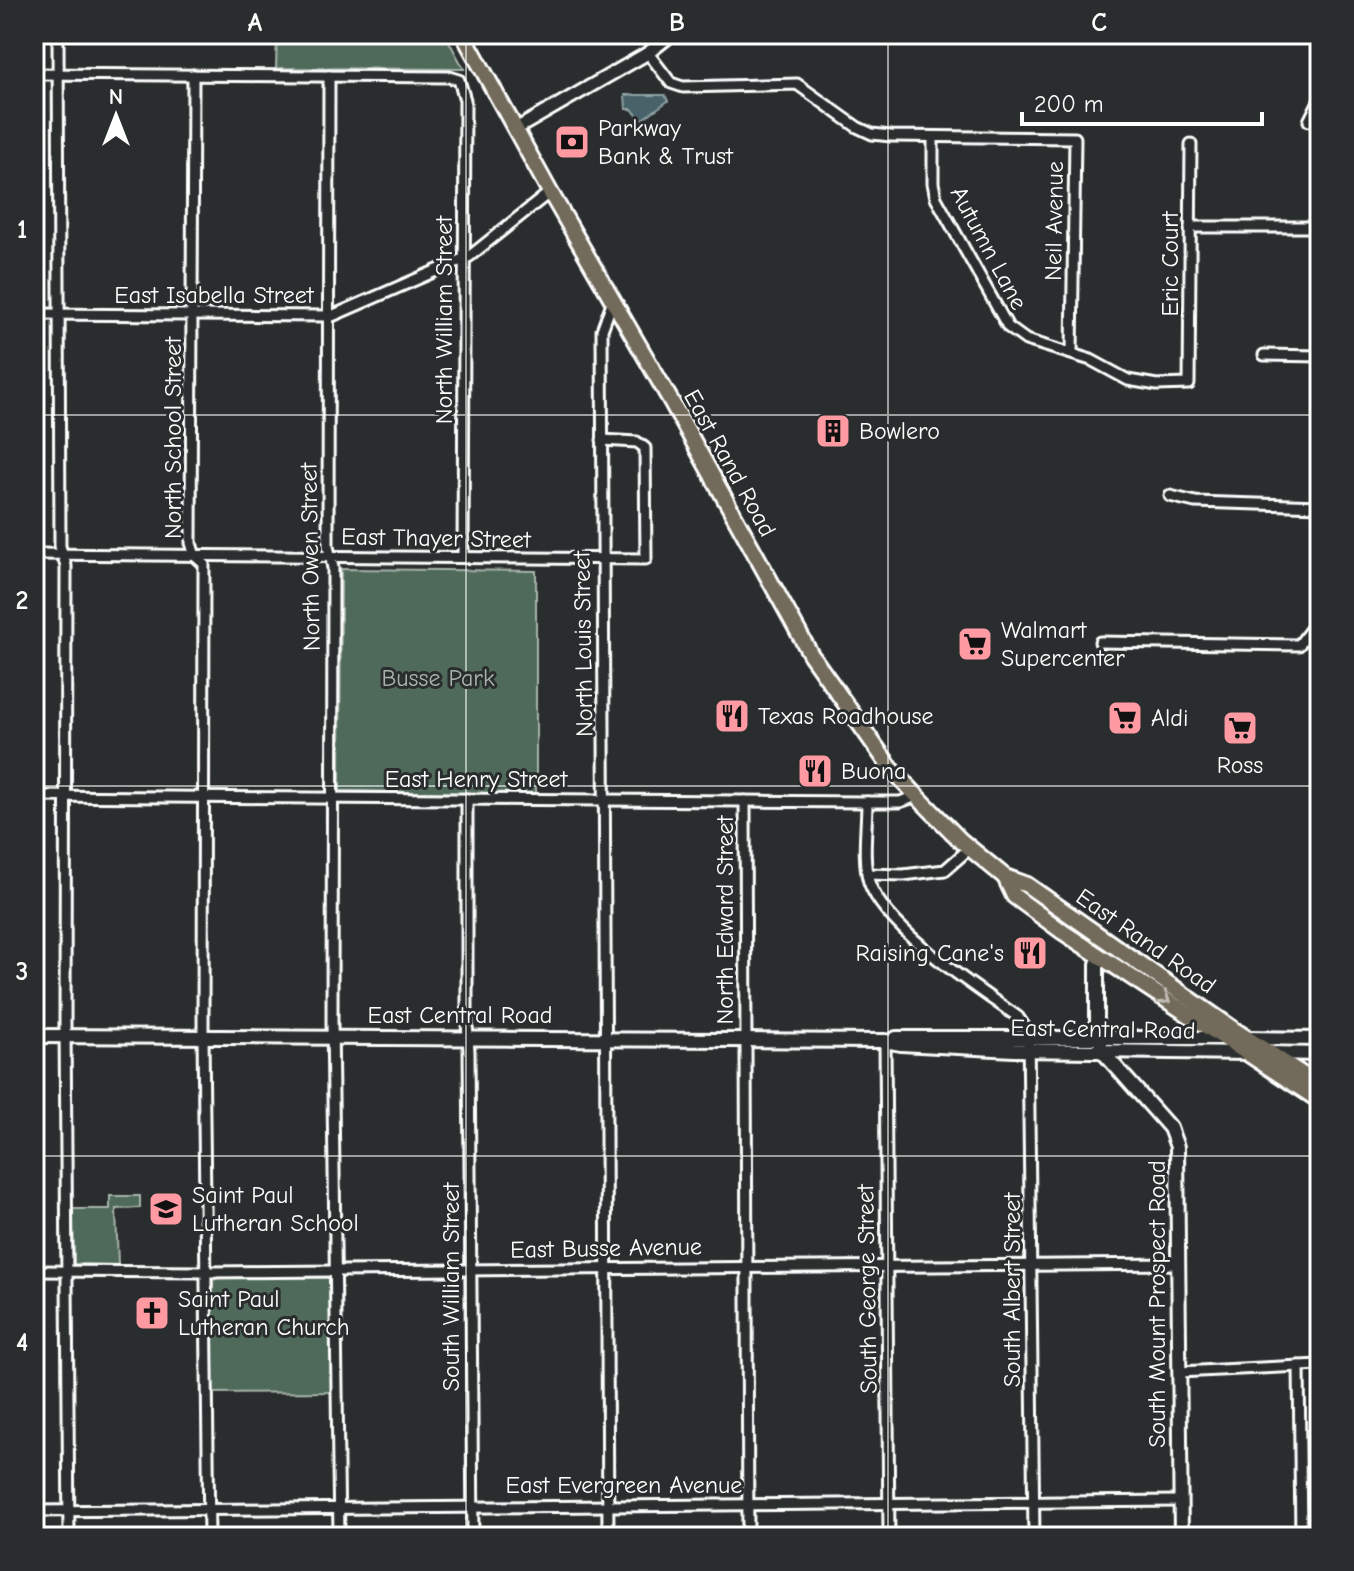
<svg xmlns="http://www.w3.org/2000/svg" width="1354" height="1571" font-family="'Comic Neue',sans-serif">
  <rect width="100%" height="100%" fill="#2a2d2e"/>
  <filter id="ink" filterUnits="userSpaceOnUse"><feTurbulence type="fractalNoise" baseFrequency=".0125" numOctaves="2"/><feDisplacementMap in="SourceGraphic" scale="16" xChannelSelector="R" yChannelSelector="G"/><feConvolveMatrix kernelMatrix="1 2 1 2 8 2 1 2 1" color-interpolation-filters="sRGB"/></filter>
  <g filter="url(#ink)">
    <g fill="#506b5a" stroke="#a8b5ac" stroke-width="2">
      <polygon points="277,34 445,34 464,69 276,68"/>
      <polygon points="341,569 536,571 536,794 340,791"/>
      <polygon points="110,1196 140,1196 140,1208 116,1209 118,1265 74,1264 73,1209 110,1209"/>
      <polygon points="328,1277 332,1281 333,1392 213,1393 213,1280 219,1278"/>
    </g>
    <polygon fill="#466369" stroke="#90a1a5" stroke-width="2" points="625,95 665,95 668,101 641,120 632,109 626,109"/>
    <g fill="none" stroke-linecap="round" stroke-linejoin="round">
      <defs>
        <g id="minor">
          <polyline points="58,34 60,546 66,566 65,1026 69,1537"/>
          <polyline points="648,53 671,83 683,87 797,84 857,127 872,134 891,136 1075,138 1072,353"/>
          <polyline points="34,74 449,77 459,80 465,100 463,557"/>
          <polyline points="193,75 191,543 195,556 204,564 203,1036 209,1537"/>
          <polyline points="329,76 328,546 333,568 332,1022 339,1537"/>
          <polyline points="1309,121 1320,99"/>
          <polyline points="933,138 933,183 936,198 1008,327 1026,340 1091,360 1128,380 1157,385 1189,384 1191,144"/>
          <polyline points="1190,227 1320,227"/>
          <polyline points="34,314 332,316 470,256 550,192"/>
          <polyline points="1264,355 1320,356"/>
          <polyline points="1170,496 1195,502 1320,506"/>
          <polyline points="34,554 646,559 645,448 637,442 602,440"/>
          <polyline points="1100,642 1299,645 1320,617"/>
          <polyline points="34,796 867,802 900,802 917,796"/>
          <polyline points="467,799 467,1023 469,1051 473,1537"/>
          <polyline points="745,801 748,1537"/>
          <path d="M867,802c0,25 -5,57 2,80 16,47 108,106 149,135l10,15 6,505"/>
          <polyline points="868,874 903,875 945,870 970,848"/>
          <polyline points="885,1041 889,1537"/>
          <polyline points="34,1271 207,1272 1178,1264"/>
          <polyline points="1299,1366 1301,1537"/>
          <polyline points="1179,1372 1320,1365"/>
          <polyline points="34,1511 1180,1501"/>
          <polyline points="608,1537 602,330 613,300"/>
        </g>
        <polyline id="tertiary" points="516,129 648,53 672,34"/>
        <g id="secondary">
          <polyline points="1100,956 1097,964 1097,1027 1102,1051 1170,1128 1177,1147 1181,1537"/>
          <polyline points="34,1036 885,1041 901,1044 1014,1050 1250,1053"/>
          <polyline points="896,1038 1225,1038"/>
          <polyline points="1244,1038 1320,1039"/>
          <polyline points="1269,1053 1320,1054"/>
        </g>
        <g id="primary">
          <polyline points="463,34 550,192 671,401 811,655 890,767 917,796 960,840 1005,877 1027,885 1233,1029 1320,1086"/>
          <polyline points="1005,877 1014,896 1063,932 1320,1101"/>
          <polyline points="1320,1063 1320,1075"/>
        </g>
      </defs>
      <use href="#minor" stroke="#fff" stroke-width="15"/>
      <use href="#tertiary" stroke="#fff" stroke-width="17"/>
      <use href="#secondary" stroke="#fff" stroke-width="18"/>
      <use href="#primary" stroke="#fff" stroke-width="20"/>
      <use href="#minor" stroke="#2a2d2e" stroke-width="9"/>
      <use href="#tertiary" stroke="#2a2d2e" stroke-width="11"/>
      <use href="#secondary" stroke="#2a2d2e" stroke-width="12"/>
      <use href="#primary" stroke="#726b5a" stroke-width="14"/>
    </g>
    <defs><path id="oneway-chevron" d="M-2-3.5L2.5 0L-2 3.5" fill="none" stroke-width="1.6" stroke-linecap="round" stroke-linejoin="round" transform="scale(2)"/></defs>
    <use stroke="#c0bcb5" href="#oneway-chevron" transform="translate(1165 999) rotate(33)"/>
  </g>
  <path fill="none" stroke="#fff" stroke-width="2" stroke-opacity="0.55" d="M466,34v1503M888,34v1503M34,415h1286M34,786h1286M34,1156h1286"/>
  <defs>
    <symbol id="bank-square" viewBox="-11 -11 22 22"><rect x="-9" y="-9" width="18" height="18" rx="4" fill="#ff9aa2" stroke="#2a2d2e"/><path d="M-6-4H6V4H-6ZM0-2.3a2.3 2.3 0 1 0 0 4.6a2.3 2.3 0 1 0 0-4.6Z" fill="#111"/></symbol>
    <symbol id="building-square" viewBox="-11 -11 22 22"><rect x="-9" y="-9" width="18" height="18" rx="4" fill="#ff9aa2" stroke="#2a2d2e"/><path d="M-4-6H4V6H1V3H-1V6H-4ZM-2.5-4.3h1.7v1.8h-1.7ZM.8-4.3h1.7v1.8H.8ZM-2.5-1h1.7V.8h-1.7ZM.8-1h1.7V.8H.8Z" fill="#111"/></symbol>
    <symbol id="supermarket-square" viewBox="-11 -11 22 22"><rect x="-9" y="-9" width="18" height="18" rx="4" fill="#ff9aa2" stroke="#2a2d2e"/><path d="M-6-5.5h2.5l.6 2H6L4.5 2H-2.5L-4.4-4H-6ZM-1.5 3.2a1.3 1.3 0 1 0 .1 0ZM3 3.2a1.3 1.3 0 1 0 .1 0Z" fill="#111"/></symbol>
    <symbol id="restaurant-square" viewBox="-11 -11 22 22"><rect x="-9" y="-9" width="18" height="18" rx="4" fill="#ff9aa2" stroke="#2a2d2e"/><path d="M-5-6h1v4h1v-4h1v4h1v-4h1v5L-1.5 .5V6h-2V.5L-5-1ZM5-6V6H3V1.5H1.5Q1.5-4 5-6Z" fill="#111"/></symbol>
    <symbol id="school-square" viewBox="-11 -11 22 22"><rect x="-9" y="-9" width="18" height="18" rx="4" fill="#ff9aa2" stroke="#2a2d2e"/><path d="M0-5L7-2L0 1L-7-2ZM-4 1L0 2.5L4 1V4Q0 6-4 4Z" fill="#111"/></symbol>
    <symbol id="church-square" viewBox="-11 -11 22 22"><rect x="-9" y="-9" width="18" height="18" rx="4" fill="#ff9aa2" stroke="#2a2d2e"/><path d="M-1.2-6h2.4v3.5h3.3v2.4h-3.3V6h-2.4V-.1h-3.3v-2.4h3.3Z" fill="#111"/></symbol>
  </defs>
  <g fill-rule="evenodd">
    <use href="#bank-square" x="552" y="122" width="40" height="40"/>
    <use href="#building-square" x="813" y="411" width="40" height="40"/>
    <use href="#supermarket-square" x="955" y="624" width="40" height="40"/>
    <use href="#restaurant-square" x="712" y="696" width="40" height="40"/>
    <use href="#supermarket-square" x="1105" y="698" width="40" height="40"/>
    <use href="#supermarket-square" x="1220" y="708" width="40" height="40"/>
    <use href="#restaurant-square" x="795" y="751" width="40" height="40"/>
    <use href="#restaurant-square" x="1010" y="933" width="40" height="40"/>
    <use href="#school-square" x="146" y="1189" width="40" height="40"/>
    <use href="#church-square" x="132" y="1293" width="40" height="40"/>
  </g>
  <g text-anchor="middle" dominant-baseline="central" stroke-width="6" stroke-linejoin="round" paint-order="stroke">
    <g font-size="24" fill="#fff" stroke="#2a2d2e" text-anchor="start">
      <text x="598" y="128">Parkway<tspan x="598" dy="28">Bank &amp; Trust</tspan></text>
      <text x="859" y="431">Bowlero</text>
      <text x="1001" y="630">Walmart<tspan x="1001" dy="28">Supercenter</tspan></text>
      <text x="758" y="716">Texas Roadhouse</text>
      <text x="1151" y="718">Aldi</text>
      <text x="1240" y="765" text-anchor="middle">Ross</text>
      <text x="841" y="771">Buona</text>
      <text x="1004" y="953" text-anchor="end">Raising Cane's</text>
      <text x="192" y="1195">Saint Paul<tspan x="192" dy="28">Lutheran School</tspan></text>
      <text x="178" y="1299">Saint Paul<tspan x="178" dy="28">Lutheran Church</tspan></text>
    </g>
    <g font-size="24" fill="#fff" stroke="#2a2d2e">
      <text transform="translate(1054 221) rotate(-89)">Neil Avenue</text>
      <text transform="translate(989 248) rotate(62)">Autumn Lane</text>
      <text transform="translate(1170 264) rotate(-90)">Eric Court</text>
      <text x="214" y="295">East Isabella Street</text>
      <text transform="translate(444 320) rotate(-90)">North William Street</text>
      <text transform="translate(173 438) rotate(-90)">North School Street</text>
      <text transform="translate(730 463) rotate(61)">East Rand Road</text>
      <text transform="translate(436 538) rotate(1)">East Thayer Street</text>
      <text transform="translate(310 557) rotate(-91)">North Owen Street</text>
      <text transform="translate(583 644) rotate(-91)">North Louis Street</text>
      <text x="476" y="779">East Henry Street</text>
      <text transform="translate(725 920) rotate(-90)">North Edward Street</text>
      <text transform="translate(1146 941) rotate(35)">East Rand Road</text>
      <text x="460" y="1015">East Central Road</text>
      <text transform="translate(1103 1029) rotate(1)">East Central Road</text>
      <text transform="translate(606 1248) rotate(-1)">East Busse Avenue</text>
      <text transform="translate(451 1287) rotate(-90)">South William Street</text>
      <text transform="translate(867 1289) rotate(-91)">South George Street</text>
      <text transform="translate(1012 1290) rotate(-90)">South Albert Street</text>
      <text transform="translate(1157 1304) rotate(-90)">South Mount Prospect Road</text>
      <text x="624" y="1485">East Evergreen Avenue</text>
    </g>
    <g font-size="24" fill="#a8b5ac" stroke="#2a2d2e">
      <text x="438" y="678">Busse Park</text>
    </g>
  </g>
  <rect width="1354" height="1571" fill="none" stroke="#2a2d2e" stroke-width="88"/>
  <g transform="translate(116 116)" stroke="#2a2d2e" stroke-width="6" paint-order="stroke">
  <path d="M0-6L14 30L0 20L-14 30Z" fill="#ffffff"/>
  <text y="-12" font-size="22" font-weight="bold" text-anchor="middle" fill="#ffffff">N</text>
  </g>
  <path d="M1022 112v12h240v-12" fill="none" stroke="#ffffff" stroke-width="4"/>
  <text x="1034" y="112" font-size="24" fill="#ffffff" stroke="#2a2d2e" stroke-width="6" paint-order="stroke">200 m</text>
  <rect x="44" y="44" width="1266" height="1483" fill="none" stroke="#fff" stroke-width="3"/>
  <g font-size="26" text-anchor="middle" font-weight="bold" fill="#fff">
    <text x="255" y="31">A</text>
    <text x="677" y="31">B</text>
    <text x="1099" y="31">C</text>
    <text x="22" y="238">1</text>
    <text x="22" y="609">2</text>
    <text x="22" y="980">3</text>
    <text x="22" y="1351">4</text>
  </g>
</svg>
